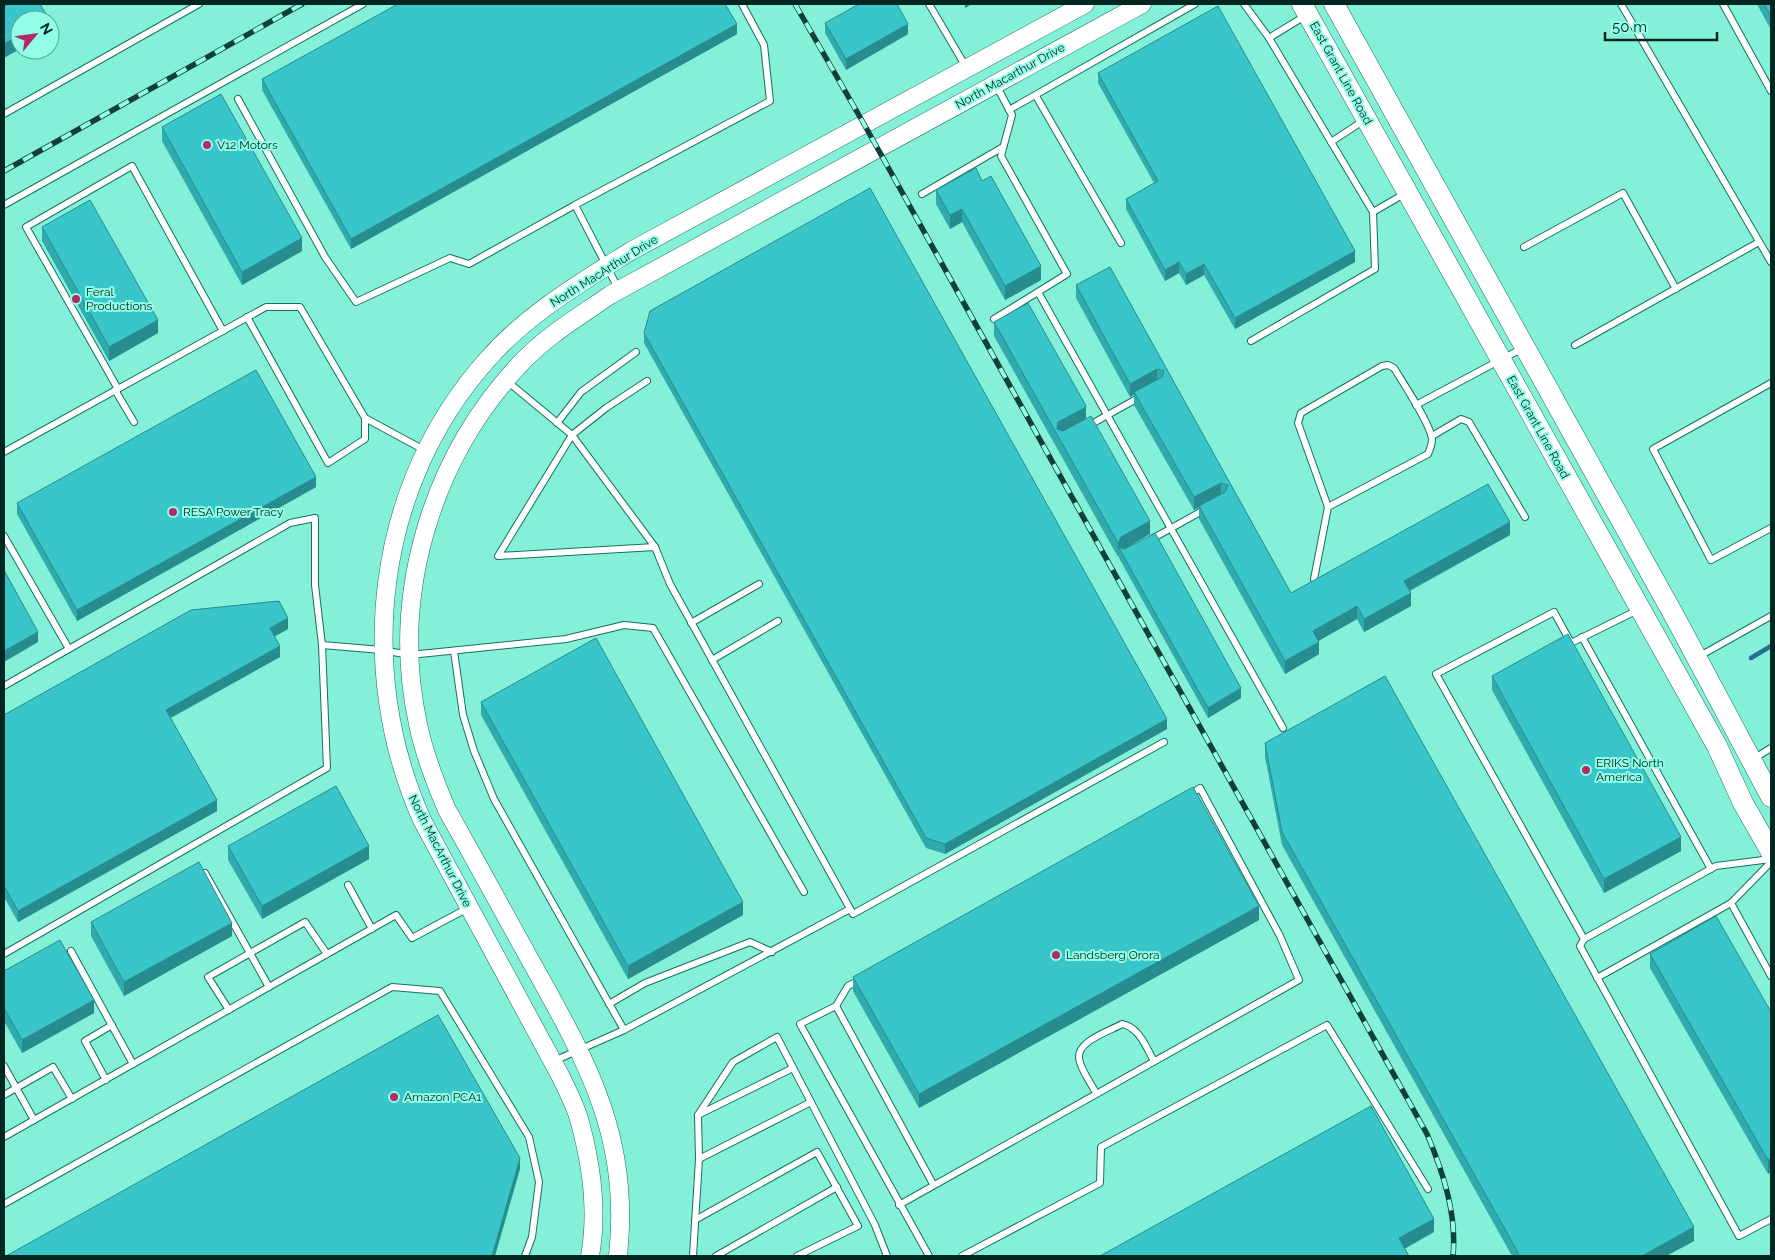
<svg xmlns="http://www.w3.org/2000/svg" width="1775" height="1260" font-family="Raleway,sans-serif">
  <rect width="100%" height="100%" fill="#84f0d8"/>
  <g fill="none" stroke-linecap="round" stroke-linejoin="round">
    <polyline stroke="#247093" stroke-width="4.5" points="1751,658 1771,646"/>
    <defs>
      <g id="service">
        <polyline points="929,4 966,67"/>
        <polyline points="1244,4 1269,38"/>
        <polyline points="1621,4 1771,262"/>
        <polyline points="1723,4 1771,91"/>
        <polyline points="1036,96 1121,243"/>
        <polyline points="238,99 325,257 356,302 450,258 469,264 575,205 619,290"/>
        <polyline points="1009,110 1195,4"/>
        <polyline points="4,114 199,4"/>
        <polyline points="1331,142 1363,121"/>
        <polyline points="922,194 1003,147"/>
        <polyline points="4,205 363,4"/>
        <polyline points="575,205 770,101 764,45 742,4"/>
        <polyline points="1373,212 1404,194"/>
        <polyline points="1524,247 1623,193 1676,289"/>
        <polyline points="1038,292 1283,728"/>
        <polyline points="247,317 328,463 365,439 365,418"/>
        <polyline points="994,319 1067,274 1001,156 1012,115 996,85"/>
        <polyline points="1251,341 1375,269 1373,212 1269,38 1305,16"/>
        <polyline points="1575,345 1759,242"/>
        <polyline points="507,381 572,435 498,556 655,547 670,584 853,914 1164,742"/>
        <polyline points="647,381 606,408 572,435 655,547"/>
        <polyline points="1771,383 1653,449 1711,560 1771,528"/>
        <polyline points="118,389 26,227 132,166 223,331"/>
        <polyline points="115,390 134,422"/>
        <polyline points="1416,405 1523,348"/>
        <polyline points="557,423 581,392 636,352"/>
        <polyline points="1088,426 1140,397"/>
        <polyline points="1432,436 1461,419 1469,422 1525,517"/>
        <polyline points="4,452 266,307 300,307 365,418 426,451"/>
        <polyline points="4,536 69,649"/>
        <polyline points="1150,540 1204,510"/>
        <path d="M1314,579l14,-72 -30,-84 3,-10 81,-47 6,-1 6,3c9,15 36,55 38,71 0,6 -2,10 -4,15l-100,53"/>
        <polyline points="1638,610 1571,643 1554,612 1436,674 1584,939 1716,866 1771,859"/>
        <polyline points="691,623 759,584"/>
        <polyline points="1582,637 1711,869"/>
        <polyline points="454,651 463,715 474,751 494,799 624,1030"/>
        <polyline points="1698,657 1771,616"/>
        <polyline points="712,660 778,621"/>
        <polyline points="4,686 290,523 315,518 315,585 322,645 382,650 410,655 566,639 624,625 653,628 804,892"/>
        <polyline points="1753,759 1771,748"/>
        <polyline points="1771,862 1731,903 1771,976"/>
        <polyline points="205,873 269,987"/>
        <polyline points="348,885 372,929"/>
        <polyline points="1584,939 1580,946 1739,1236 1771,1219"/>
        <polyline points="71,951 133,1064"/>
        <polyline points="4,954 327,768 322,645"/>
        <polyline points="1597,978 1731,903"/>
        <polyline points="860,980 848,986 836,1006 800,1024 929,1256"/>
        <polyline points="609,1004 645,983 750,942 772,952"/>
        <polyline points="836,1006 933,1184"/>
        <polyline points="229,1010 208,977 305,922 327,954"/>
        <polyline points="554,1061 624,1030 850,909"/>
        <polyline points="4,1066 34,1120 4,1137"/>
        <polyline points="793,1068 698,1115 699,1159 811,1102"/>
        <polyline points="106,1080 85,1041 112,1025"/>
        <path d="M1096,1093c-5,-10 -16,-24 -17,-35 -2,-17 31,-27 43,-34 17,3 24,23 32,37"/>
        <polyline points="4,1095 53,1067 72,1099"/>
        <polyline points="698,1115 733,1062 777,1037 875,1225 887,1256"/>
        <polyline points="34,1120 396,915 412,938 468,908"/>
        <polyline points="4,1204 392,987 440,991 529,1137 539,1182 532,1237 525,1256"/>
        <polyline points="899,1205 1299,980 1280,936 1200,788 1189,795"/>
        <polyline points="695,1220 817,1152 858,1226 797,1256"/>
        <polyline points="693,1256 699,1159"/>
        <polyline points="716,1256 837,1187"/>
        <polyline points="962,1256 1100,1183 1101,1147 1327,1025 1428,1189"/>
      </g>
      <g id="secondary">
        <path d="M590,1256c8,-44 1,-94 -11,-137 -4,-14 -12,-29 -18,-42l-139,-257c-67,-150 -47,-335 65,-460 40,-46 93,-77 144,-109l454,-247"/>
        <path d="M618,1256c13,-118 -30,-192 -85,-291 -29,-52 -57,-104 -86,-155 -12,-28 -23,-56 -29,-86 -28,-128 13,-265 102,-360 26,-28 60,-48 90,-69l532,-291"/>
      </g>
      <g id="primary">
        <polyline points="1302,4 1717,746 1743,803 1771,852"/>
        <polyline points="1334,4 1676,619 1771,797"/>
      </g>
    </defs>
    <use href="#service" stroke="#147161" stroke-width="8"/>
    <use href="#secondary" stroke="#147161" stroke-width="19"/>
    <use href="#primary" stroke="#147161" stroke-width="21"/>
    <use href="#service" stroke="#fff" stroke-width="6"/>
    <use href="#secondary" stroke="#fff" stroke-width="18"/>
    <use href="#primary" stroke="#fff" stroke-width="20"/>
    <defs>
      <g id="rail">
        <path d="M795,4l69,120 563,1010c16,38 30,80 26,122"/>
        <polyline points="4,171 302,4"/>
      </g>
    </defs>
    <use href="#rail" stroke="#123f37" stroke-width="5.5"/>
    <use href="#rail" stroke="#91fee5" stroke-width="4" stroke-dasharray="11" stroke-linecap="butt"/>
  </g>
  <g fill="#31aaae">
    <polygon points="1757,4 1771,4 1771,30"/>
    <polygon points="825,23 908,34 846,70 825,33"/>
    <polygon points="737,34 351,249 262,90 262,79"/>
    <polygon points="1098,73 1355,262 1235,329 1204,275 1186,285 1179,273 1165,281 1126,209 1126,199 1154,183 1098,83"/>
    <polygon points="162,127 302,251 242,285 162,141"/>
    <polygon points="982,181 1041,280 1005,300 962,222 950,229 936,204 936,190"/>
    <polygon points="42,227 158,333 109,361 42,241"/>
    <polygon points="1110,267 1291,593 1510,535 1410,591 1411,606 1364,632 1357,619 1318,641 1319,654 1285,674 1199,519 1199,508 1194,510 1134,405 1134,394 1130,397 1076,298 1076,285"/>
    <polygon points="994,322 1086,418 1150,534 1124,549 1241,698 1208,718 1119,558 1119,555 1118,557 994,336"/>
    <polygon points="644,333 1167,729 945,854 926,848 644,343"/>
    <polygon points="316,487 77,621 17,514 17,503"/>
    <polygon points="288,629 275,636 280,657 171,718 217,811 18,922 4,897 4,715"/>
    <polygon points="1492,676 1681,851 1604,893 1492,690"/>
    <polygon points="481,702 743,915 628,979 481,715"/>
    <polygon points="1265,743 1694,1241 1666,1256 1512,1256 1282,845 1265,757"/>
    <polygon points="228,846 369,859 262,919 228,860"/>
    <polygon points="1259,920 919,1108 853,991 853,977"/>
    <polygon points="91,922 232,936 124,996 91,936"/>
    <polygon points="1650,954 1771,1012 1771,1172 1768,1174 1650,968"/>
    <polygon points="4,971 94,1013 22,1053 4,1021"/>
  </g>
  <g fill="#288b8d">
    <polygon points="965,4 972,4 965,8"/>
    <polygon points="737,24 737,34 351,249 351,239"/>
    <polygon points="908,24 908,34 846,70 846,59"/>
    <polygon points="20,35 20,49 4,58 4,44"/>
    <polygon points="962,209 962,222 950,229 950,215"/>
    <polygon points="302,238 302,251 242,285 242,272"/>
    <polygon points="1355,251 1355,262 1235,329 1235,318"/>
    <polygon points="1179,262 1179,273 1165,281 1165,270"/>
    <polygon points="1204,264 1204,275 1186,285 1186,274"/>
    <polygon points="1041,266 1041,280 1005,300 1005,286"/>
    <polygon points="158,320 158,333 109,361 109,347"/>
    <polygon points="1157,369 1157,381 1130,397 1130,384"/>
    <polygon points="1086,407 1086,421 1058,436 1057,429 1058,422"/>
    <polygon points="316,477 316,487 77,621 77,610"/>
    <polygon points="1221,483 1221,495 1194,510 1194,497"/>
    <polygon points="1150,521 1150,534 1121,551 1119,548 1118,557 1118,543 1121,537"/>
    <polygon points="1510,522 1510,535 1404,593 1404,581"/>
    <polygon points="1411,593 1411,606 1364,632 1364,619"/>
    <polygon points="1357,606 1357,619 1313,644 1313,631"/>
    <polygon points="288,618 288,629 270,639 270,628"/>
    <polygon points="38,632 38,642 4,662 4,651"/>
    <polygon points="1319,642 1319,654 1285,674 1285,661"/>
    <polygon points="280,646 280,657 166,720 166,710"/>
    <polygon points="1241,688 1241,698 1208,718 1208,708"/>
    <polygon points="1167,719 1167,729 945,854 945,844"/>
    <polygon points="217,800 217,811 18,922 18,911"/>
    <polygon points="1681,837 1681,851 1604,893 1604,879"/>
    <polygon points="369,846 369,859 262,919 262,906"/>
    <polygon points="743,902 743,915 628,979 628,966"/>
    <polygon points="1259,906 1259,920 919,1108 919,1094"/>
    <polygon points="232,923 232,936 124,996 124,982"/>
    <polygon points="94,1000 94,1013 22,1053 22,1040"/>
    <polygon points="520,1158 520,1169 495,1256 492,1256"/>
    <polygon points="1771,1158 1771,1172 1768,1174 1768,1160"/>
    <polygon points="1434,1219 1434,1232 1399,1252 1399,1238"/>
    <polygon points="1694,1227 1694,1241 1666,1256 1642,1256"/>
  </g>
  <g fill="#39c6ca" stroke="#288b8d">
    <polygon points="4,4 40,4 49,19 47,20 20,20 20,35 4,44"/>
    <polygon points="398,4 725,4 737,24 351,239 262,79"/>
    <polygon points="859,4 897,4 908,24 846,59 825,23"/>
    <polygon points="1764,4 1771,4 1771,16"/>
    <polygon points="1218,6 1355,251 1235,318 1204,264 1186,274 1179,262 1165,270 1126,199 1158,181 1098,73"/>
    <polygon points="221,94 302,238 242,272 162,127"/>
    <polygon points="976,168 982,181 991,176 1041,266 1005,286 962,209 950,215 936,190"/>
    <polygon points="870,188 1167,719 945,844 926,838 644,333 650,311"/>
    <polygon points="90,200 158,320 109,347 42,227"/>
    <polygon points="1110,267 1291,593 1488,484 1510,522 1404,581 1411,593 1364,619 1357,606 1313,631 1319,642 1285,661 1199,506 1225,492 1228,485 1221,483 1194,497 1134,392 1162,377 1164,371 1157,369 1130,384 1076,285"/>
    <polygon points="1028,303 1085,404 1086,407 1058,422 1057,429 1063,431 1091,416 1150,521 1121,537 1118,543 994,322"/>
    <polygon points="256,370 316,477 77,610 17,503"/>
    <polygon points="1155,533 1241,688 1208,708 1119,548 1125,549"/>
    <polygon points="4,570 38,632 4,651"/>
    <polygon points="279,601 288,618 270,628 280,646 166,710 217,800 18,911 4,886 4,715 191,610"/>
    <polygon points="1568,634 1681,837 1604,879 1492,676"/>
    <polygon points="596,638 743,902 628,966 481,702"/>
    <polygon points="1385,676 1694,1227 1642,1256 1520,1256 1282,832 1265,743"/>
    <polygon points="336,786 369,846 262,906 228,846"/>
    <polygon points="1193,787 1259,906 919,1094 853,977"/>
    <polygon points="199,862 232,923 124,982 91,922"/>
    <polygon points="1716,916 1771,1012 1771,1158 1768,1160 1650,954"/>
    <polygon points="60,940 94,1000 22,1040 4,1008 4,971"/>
    <polygon points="438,1015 520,1158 492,1256 6,1256"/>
    <polygon points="1371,1106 1434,1219 1399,1238 1409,1256 1100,1256"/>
  </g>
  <g fill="#b22969" stroke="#91fee5" stroke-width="2">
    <circle cx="207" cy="145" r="5"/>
    <circle cx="76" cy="299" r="5"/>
    <circle cx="173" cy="512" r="5"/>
    <circle cx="1586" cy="770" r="5"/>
    <circle cx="1056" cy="955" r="5"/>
    <circle cx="394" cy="1097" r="5"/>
  </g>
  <g text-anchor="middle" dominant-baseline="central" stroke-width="4" stroke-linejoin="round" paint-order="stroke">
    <g font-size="12" fill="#022620" stroke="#91fee5">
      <text transform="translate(1341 73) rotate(61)">East Grant Line Road</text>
      <text transform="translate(1010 76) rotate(-29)">North Macarthur Drive</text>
      <text transform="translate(604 271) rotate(-32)">North MacArthur Drive</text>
      <text transform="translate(1538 427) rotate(61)">East Grant Line Road</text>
      <text transform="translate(440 851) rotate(63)">North MacArthur Drive</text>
    </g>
    <g font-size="12" fill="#022620" stroke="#91fee5" text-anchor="start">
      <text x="217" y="145">V12 Motors</text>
      <text x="86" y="292">Feral<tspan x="86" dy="14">Productions</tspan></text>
      <text x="183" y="512">RESA Power Tracy</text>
      <text x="1596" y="763">ERIKS North<tspan x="1596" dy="14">America</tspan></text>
      <text x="1066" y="955">Landsberg Orora</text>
      <text x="404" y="1097">Amazon PCA1</text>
    </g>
  </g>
  <rect width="1775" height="1260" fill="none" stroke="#022620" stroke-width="10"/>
  <g transform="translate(35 35) rotate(61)"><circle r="24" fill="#91fee5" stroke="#58a896"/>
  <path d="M0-4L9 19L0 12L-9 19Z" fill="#b22969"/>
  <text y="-8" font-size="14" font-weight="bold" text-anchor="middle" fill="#022620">N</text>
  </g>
  <path d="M1605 32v8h112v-8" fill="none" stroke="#022620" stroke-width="2.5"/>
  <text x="1612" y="32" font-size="15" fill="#022620" stroke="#91fee5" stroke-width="4" paint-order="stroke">50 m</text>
</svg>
